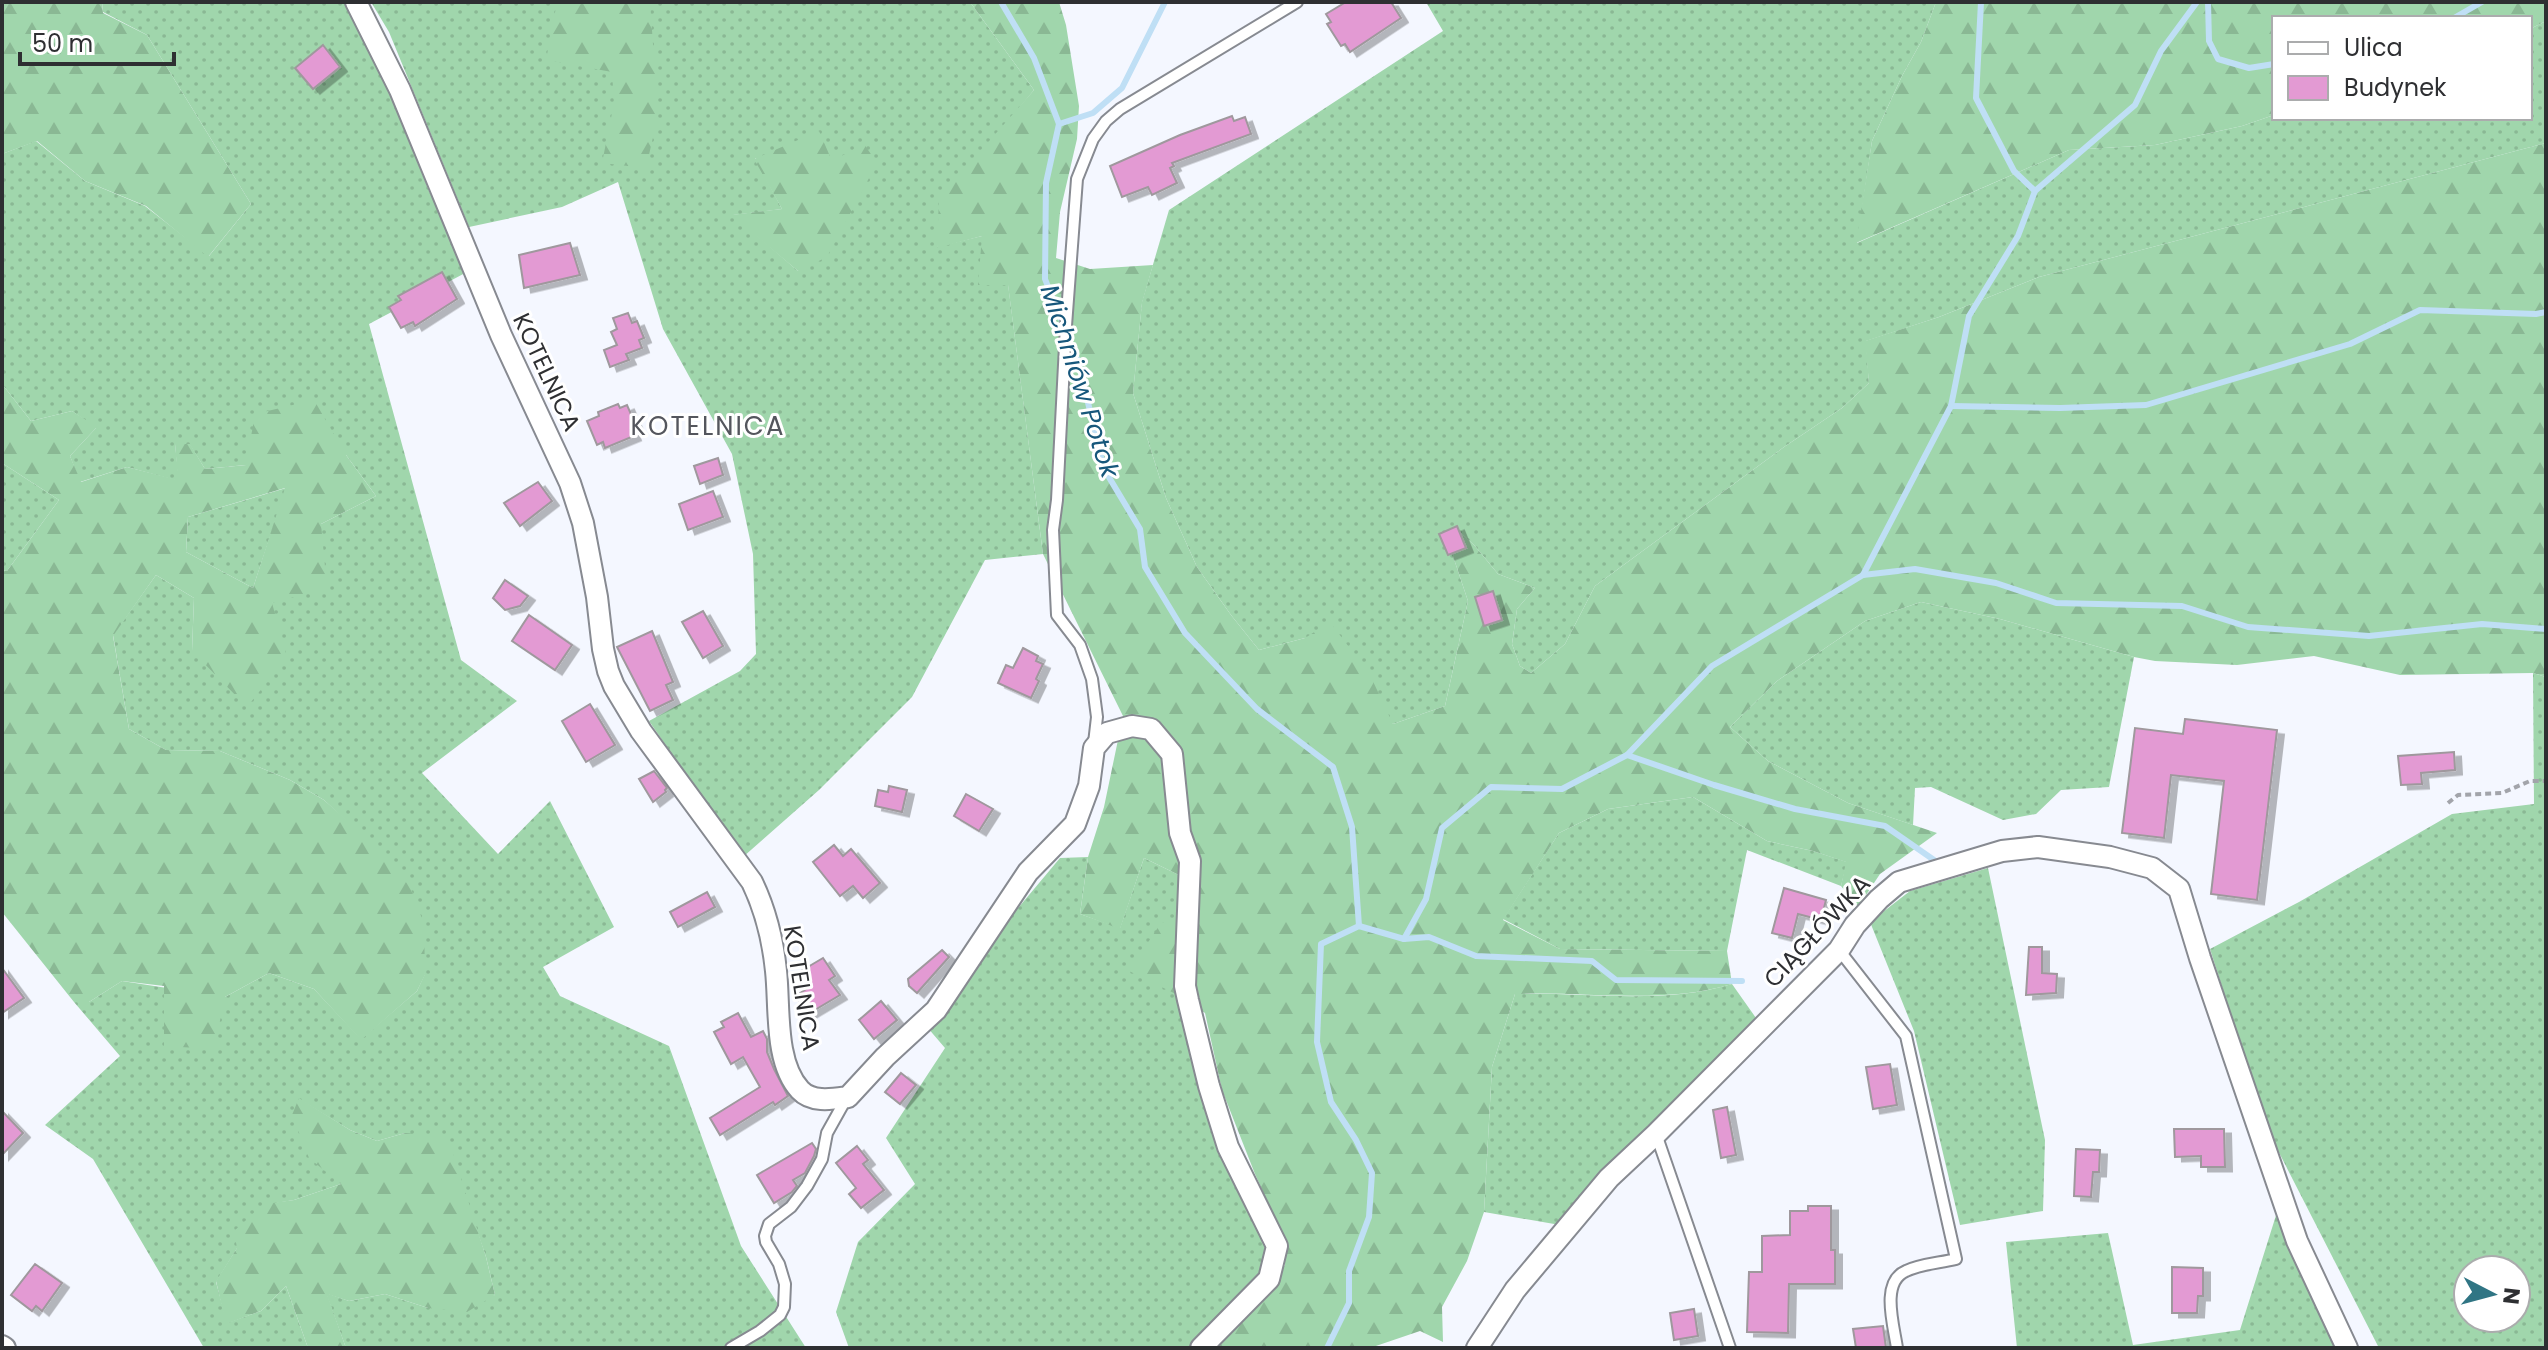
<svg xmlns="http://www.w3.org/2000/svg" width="2548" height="1350" font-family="Poppins,sans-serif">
  <defs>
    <pattern id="grass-dots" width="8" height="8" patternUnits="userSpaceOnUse" patternTransform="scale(2)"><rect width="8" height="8" fill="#a0d6ac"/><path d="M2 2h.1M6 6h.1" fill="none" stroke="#8ab894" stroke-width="1.8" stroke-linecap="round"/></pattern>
    <pattern id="forest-firs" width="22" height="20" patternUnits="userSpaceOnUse" patternTransform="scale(2)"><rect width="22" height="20" fill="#a0d6ac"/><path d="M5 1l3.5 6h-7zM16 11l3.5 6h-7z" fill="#8ab894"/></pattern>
    <filter id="shadow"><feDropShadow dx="7" dy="4.5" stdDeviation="0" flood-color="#0004"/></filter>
  </defs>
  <rect width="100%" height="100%" fill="#f4f7ff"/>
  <g fill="url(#grass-dots)" fill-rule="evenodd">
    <polygon points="102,2 344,2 375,56 429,191 467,272 369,324 461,660 517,701 422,773 498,854 550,801 614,927 543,967 560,996 669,1046 741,1246 806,1348 346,1348 326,1293 349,1301 385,1294 428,1308 495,1295 486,1257 468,1204 405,1133 377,1141 350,1130 299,1099 341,1184 294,1200 264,1205 216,1282 227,1323 261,1311 286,1286 308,1348 204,1348 93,1159 45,1125 120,1056 74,1002 89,1002 122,981 225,997 269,973 314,989 361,1039 417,991 425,974 352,826 324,800 290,780 220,751 166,750 129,729 113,635 156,575 194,598 192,651 272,603 321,524 376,496 346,455 205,469 190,445 175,444 179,481 127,467 80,482 70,456 96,428 72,411 31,421 2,384 2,154 36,141 85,181 145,206 209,256 251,204 147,35 103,12"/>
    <path d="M371,2h599l64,88 -33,40 -64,117 45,-11 26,48 35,270 -58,6 -73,137 -93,93 -76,67 -94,-136 91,-50 16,-17 -3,-100 -21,-100 -69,-125 -45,-147 -56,25 -93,20 -80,-195zM755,158l77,3 -34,110 -65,-56 49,-6z"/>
    <polygon points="1426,2 1936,2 1921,42 1902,76 1872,141 1857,243 2069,150 2155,145 2242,126 2274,115 2274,118 2530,118 2530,29 2546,21 2546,143 2039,277 1939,317 1866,341 1869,383 1842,408 1784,447 1595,586 1565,644 1531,673 1520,666 1512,644 1517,609 1535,588 1498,574 1475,546 1459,531 1453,556 1468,601 1445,706 1393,724 1305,638 1259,650 1231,615 1197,567 1166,498 1133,393 1142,302 1169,210 1443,31"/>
    <polygon points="2,463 59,500 7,571 2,570"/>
    <polygon points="286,488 253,588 186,552 188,517"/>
    <polygon points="1921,602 2000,619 2134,657 2109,787 2061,790 2036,814 2003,820 1931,787 1915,788 1913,825 1848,803 1768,761 1730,727 1777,681 1865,621"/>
    <path d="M2533,673l13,4v671h-167l-111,-217 -58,-182 89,-47 153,-88 82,-10zM2468,1270h48v48h-48z"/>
    <polygon points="1693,797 1767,841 1813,851 1847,862 1841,886 1747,850 1727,951 1560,949 1503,919 1559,833 1608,809"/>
    <polygon points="1088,857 1080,914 1120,928 1144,858 1183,877 1188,1000 1267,1241 1258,1282 1193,1348 849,1348 836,1312 858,1242 915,1184 886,1138 945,1048 927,1027 997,933 1060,858"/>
    <polygon points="1988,868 2045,1140 2043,1211 1960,1225 1914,1031 1870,922 1910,891"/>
    <path d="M1732,984l24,34 -196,207 -76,-13 8,-145 23,-73c71,-2 148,11 217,-10z"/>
    <polygon points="2278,1209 2339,1348 2017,1348 2006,1242 2108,1233 2133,1345 2240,1330"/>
  </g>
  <g fill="url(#forest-firs)" fill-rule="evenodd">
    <polygon points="2,2 102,2 103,13 147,35 251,204 208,257 146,206 85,181 37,141 2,154"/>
    <polygon points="557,2 650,2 658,115 646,168 602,163 614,103 612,72 546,60"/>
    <path d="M970,2h89l7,23 13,81 -2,33 -17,73 -4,46 34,11 63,-4 -11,38 -9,90 33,105 31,69 34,48 28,35 46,-12 25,-16 40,53 23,49 52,-18 23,-105 -15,-45 5,-26 17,16 23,28 37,14 -18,21 -5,35 8,22 11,7 34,-29 30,-58 189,-139 58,-39 27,-25 -4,-42 74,-24 100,-40 507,-134v534l-13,-4 -133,2 -86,-19 -77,9 -82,-4 -21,-4 -134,-38 -79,-17 -56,19 -88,60 -47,46 38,34 80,42 89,30 -57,41 -22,33 -17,-21 5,-24 -33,-11 -46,-10 -74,-44 -85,12 -49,24 -56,87 57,29 167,2 5,33c-69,21 -145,7 -217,10l-23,73 -8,145 -17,49 -25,46 1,35 -23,-11 -50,17h-159l74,-83v-25l-30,-66 -33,-84 -17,-77 -17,-13 -59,-29 32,-48 29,-9 -7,-37 -39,-19 -24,71 -40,-15 8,-57 16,-50 19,-91 -80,-162 -35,-269h-30l4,-49 -45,12 2,-50 95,-108z"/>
    <polygon points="1936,2 2546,2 2546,21 2530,29 2530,18 2274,18 2274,115 2242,126 2155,145 2069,150 1856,243 1872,141 1902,76 1921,42"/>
    <polygon points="819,131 832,161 864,144 877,163 827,257 798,271 731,215 782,209 754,159"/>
    <path d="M2,384l29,37 41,-10 25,16 -27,29 11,26 46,-15 51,13 -3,-36h15l15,25 41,-4 9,-51 59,-14 32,55 30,41 -55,28 6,64 -55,15 15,54 -40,50 -55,-56 2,-53 -38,-23 -43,61 16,93 37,21 54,1 70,29 34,20 66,58 21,31 13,35 1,51 -8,16 -56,49 -47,-51 -45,-16 -44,24 -11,52 -50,-3v-60l-42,-5 -33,21h-15l-72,-90v-342l5,1 52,-71 -57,-37zM285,488l-32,100 -67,-36 2,-35z"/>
    <polygon points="299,1098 350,1130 377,1141 405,1133 448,1137 486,1257 495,1295 467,1312 428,1308 385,1294 349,1301 327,1294 346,1348 308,1348 286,1286 261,1311 226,1324 216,1281 237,1248 234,1231 264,1204 294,1200 341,1184 309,1158 292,1115"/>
  </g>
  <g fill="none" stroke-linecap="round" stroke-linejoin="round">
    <g stroke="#bfdff5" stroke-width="6">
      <polyline points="1001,2 1034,58 1059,124 1046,183 1045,279 1063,324"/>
      <polyline points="1981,2 1976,98 2014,171 2035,191"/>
      <polyline points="2208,2 2209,41 2218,59 2249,68 2274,64"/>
      <polyline points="2454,18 2482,2"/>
      <polyline points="1059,124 1093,113 1122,88 1165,2"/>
      <polyline points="1067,335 1078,361 1104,469 1140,529 1145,567 1185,633 1257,709 1333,767 1352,827 1359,926"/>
      <polyline points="1951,406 2060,408 2146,405 2350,344 2420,310 2536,314 2546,312"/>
      <polyline points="1863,575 1915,569 1996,583 2056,603 2182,606 2248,627 2369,636 2482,624 2546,629"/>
      <polyline points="1627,755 1714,785 1795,809 1885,826 1934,860"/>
      <polyline points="1404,939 1429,937 1476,956 1592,961 1616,980 1742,981"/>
      <polyline points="1327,1348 1349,1303 1349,1271 1369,1217 1372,1173 1356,1140 1331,1102 1317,1042 1321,944 1359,926 1404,939 1426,899 1442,828 1491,787 1562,789 1627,755 1712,666 1863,575 1951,406 1969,316 2018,236 2035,191 2135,105 2161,51 2197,2"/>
    </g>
  </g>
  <g fill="#e39ad3" stroke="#9f989d" stroke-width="2" filter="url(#shadow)">
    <polygon points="1346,2 1391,2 1401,18 1350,52 1345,44 1341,46 1327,24 1331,22 1326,14"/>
    <polygon points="323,45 340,67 313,89 295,68"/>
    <polygon points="1232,116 1234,121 1245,117 1251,134 1172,163 1174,166 1170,168 1177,183 1152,195 1148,187 1122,197 1110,166 1180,135"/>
    <polygon points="570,243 580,275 524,288 519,255"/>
    <polygon points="442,272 457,299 415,326 413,322 401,328 389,307 401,300 398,296"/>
    <polygon points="628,313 632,323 637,321 644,338 639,340 642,348 626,354 629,360 610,367 604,350 617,345 611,332 617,329 613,318"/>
    <polygon points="618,404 620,408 627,405 637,428 631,430 634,436 605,448 603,442 597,445 587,421 599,416 598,412"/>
    <polygon points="718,458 723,475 700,484 694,466"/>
    <polygon points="538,482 552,501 520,526 504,503"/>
    <polygon points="713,491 723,517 688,530 679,504"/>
    <polygon points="1457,526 1466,548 1448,555 1439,534"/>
    <polygon points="505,580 528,596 520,606 505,610 493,598"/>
    <polygon points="1493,591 1502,620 1484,626 1475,597"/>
    <polygon points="703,611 723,646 703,658 682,622"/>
    <polygon points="529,615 572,645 555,670 512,641"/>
    <polygon points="652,631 673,682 666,685 673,700 650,711 617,647"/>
    <polygon points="1023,648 1038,656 1036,661 1043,664 1036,679 1039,681 1031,698 998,683 1006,665 1013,668"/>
    <polygon points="590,704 615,745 586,762 562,721"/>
    <polygon points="2185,719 2277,730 2257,900 2211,894 2224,781 2171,775 2164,838 2122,833 2135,728 2183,734"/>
    <polygon points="2454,752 2455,770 2421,773 2422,784 2401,785 2398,756"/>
    <polygon points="654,771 667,788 665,790 666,792 653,802 639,779"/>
    <polygon points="889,786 907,790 902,812 875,806 878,790 888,792"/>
    <polygon points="966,794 993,809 979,831 954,816"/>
    <polygon points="834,845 843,856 851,849 880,883 863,898 853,886 840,896 813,862"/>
    <polygon points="1784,888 1826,900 1821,920 1798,914 1792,938 1772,933"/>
    <polygon points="707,892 715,907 678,927 670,912"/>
    <polygon points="2029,947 2042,947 2042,973 2057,974 2056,993 2026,995"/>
    <polygon points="942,950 949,957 917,993 909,986 908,979"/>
    <polygon points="823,958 835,976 829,980 840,995 808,1014 796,996 806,989 796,974"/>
    <polygon points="2,968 24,998 2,1013"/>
    <polygon points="881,1001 897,1020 874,1039 859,1020"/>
    <polygon points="738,1013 751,1037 763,1031 767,1039 767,1052 774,1069 788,1096 775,1105 773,1102 720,1135 710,1118 760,1087 743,1057 731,1064 714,1032 724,1027 721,1022"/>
    <polygon points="1890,1064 1897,1105 1873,1109 1866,1067"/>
    <polygon points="901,1073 916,1085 900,1104 885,1092"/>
    <polygon points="1727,1107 1736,1155 1721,1158 1713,1110"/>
    <polygon points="2,1111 23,1133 2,1155"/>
    <polygon points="2174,1129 2224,1129 2225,1167 2201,1167 2201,1156 2175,1157"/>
    <polygon points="812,1143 816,1149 814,1156 805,1173 793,1180 797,1186 792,1192 774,1203 757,1175"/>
    <polygon points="857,1146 868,1160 863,1164 884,1190 861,1208 849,1194 856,1188 836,1163"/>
    <polygon points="2076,1149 2100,1150 2099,1172 2093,1172 2091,1197 2074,1196"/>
    <polygon points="1808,1206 1831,1206 1831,1250 1835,1250 1835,1284 1789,1284 1788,1333 1747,1332 1749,1272 1762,1272 1762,1236 1790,1235 1790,1211 1808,1211"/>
    <polygon points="35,1264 62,1283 42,1311 36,1306 32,1311 11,1295"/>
    <polygon points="2172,1267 2203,1268 2203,1296 2198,1296 2197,1313 2172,1313"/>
    <polygon points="1694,1309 1698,1336 1674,1340 1670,1313"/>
    <polygon points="1883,1326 1886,1348 1856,1348 1853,1329"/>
  </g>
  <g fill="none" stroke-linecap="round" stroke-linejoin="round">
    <defs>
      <g id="service">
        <polyline points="1094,743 1097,717 1092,679 1080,645 1057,615 1053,530 1057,500 1066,326 1077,179 1093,139 1106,121 1120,109 1297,2"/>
        <path d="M1839,950l67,86 50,223c-16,4 -36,5 -50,12 -26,11 -12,55 -9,77"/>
        <polyline points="1656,1134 1730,1348"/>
        <polyline points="731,1348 760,1331 780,1315 784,1307 785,1284 779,1264 766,1242 765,1236 769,1224 791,1207 807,1186 822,1159 827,1133 846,1099"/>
      </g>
      <g id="minor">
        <path d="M356,2l44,88 101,245 69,148 13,40 14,74 6,52 5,22 6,15 27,45 111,151c13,27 21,59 24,89 4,35 -2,91 24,119 12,13 33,9 48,7l37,-40 51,-47 92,-138 47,-48 14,-38 5,-38 13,-15 25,-7 19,3 21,25 8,79 10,28 -5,125 3,14 21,86 19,61 49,99 -8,33 -68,69"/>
        <polyline points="2,1346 5,1348"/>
        <polyline points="1477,1348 1515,1290 1609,1178 1656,1134 1839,950 1855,925 1879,899 1899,882 2002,851 2038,847 2110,857 2152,868 2179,889 2200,958 2297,1241 2347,1348"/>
      </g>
    </defs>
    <use href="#service" stroke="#878a91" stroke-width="14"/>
    <use href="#minor" stroke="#878a91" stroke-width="24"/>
    <polyline stroke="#a2a4aa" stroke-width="4" stroke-dasharray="6 4" stroke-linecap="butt" points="2448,803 2458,795 2502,793 2530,781 2546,781"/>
    <use href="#service" stroke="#fff" stroke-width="10"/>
    <use href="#minor" stroke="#fff" stroke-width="20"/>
  </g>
  <g text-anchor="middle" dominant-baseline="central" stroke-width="6" stroke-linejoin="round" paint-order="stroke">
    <g font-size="24" fill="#2e2f32" stroke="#fff">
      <text transform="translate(547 372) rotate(65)">KOTELNICA</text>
      <text transform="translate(1817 931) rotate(-47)">CIĄGŁÓWKA</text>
      <text transform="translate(802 988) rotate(81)">KOTELNICA</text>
    </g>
    <g font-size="26" font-style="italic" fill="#17577b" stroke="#fff">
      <text transform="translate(1080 381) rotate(72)">Michniów Potok</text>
    </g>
    <g font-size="26" letter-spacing="2" fill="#54565d" stroke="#fff">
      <text x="708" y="426">KOTELNICA</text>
    </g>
  </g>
  <rect width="2548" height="1350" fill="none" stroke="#2e2f32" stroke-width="8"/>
  <rect x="2272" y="16" width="260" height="104" fill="#ffffff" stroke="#abacad" stroke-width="2"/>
  <rect x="2288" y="42" width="40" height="12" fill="#ffffff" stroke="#abacad" stroke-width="2"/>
  <text x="2344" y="56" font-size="24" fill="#2e2f32">Ulica</text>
  <rect x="2288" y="76" width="40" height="24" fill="#e39ad3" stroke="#abacad" stroke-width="2"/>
  <text x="2344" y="96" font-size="24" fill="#2e2f32">Budynek</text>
  <g transform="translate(2492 1294) rotate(96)"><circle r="38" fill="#ffffff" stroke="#abacad" stroke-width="2"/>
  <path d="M0-6L14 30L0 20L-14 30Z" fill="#307584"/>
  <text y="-12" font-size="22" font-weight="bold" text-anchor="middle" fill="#2e2f32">N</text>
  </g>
  <path d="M20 52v12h154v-12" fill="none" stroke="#2e2f32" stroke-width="4"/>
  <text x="32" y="52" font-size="24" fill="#2e2f32" stroke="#ffffff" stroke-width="6" paint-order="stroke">50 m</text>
</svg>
